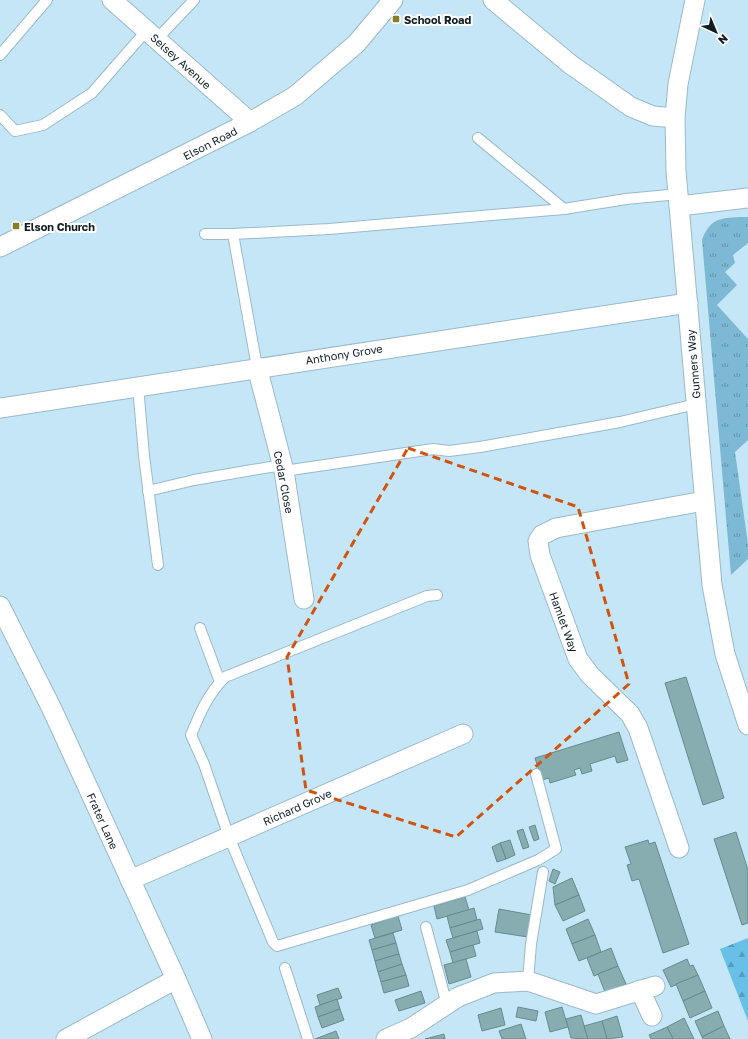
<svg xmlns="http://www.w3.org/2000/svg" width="748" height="1039" font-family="'Golos Text',sans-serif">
  <defs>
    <pattern id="grass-tufts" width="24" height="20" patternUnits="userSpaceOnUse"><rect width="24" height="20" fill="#7db8d5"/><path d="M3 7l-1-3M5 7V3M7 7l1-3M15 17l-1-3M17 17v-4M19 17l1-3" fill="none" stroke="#6595ac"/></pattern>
    <pattern id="forest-firs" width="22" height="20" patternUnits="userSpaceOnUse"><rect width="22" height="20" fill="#68c0e8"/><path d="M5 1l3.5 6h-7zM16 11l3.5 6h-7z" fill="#549bbc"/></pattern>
  </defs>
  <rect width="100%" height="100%" fill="#c5e6f7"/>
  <path fill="url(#grass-tufts)" d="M740,217h8v26l-15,12 2,8 -10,9 12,13 -20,20 31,34v101l-13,12 13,92v15l-17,16 -29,-335c8,-21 17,-22 38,-23z"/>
  <polygon fill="url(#forest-firs)" points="748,938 748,1021 720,949"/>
  <g fill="#87adb1" stroke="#668b8f">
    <polygon points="686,677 724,798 703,805 665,683"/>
    <polygon points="619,732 628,760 617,763 615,756 590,764 592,771 582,774 580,768 574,770 576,775 550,783 549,778 542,780 535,758"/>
    <polygon points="535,825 539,839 534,841 529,827"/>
    <polygon points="523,829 529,847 523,849 517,831"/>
    <polygon points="736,832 748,870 748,923 742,925 714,839"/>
    <polygon points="510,840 515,855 506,859 500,843"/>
    <polygon points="648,840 649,844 655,842 689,944 663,953 639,879 632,881 627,865 631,864 625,847"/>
    <polygon points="500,843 506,859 497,862 492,847"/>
    <polygon points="553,869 560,872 555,884 549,881"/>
    <polygon points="572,878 579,895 555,905 553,887"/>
    <polygon points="579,895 585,911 563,921 555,905"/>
    <polygon points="465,897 469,910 437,919 434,906"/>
    <polygon points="474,908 477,920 450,928 447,916"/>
    <polygon points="499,909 532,915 528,937 495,932"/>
    <polygon points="398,916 402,930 375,938 371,925"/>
    <polygon points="480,919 483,929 453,938 450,928"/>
    <polygon points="588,919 595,935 572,944 566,929"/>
    <polygon points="477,931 480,943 450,952 446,940"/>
    <polygon points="393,933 396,943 372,950 369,940"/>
    <polygon points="595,935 601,952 579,961 572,944"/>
    <polygon points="396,943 399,954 375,961 372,950"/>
    <polygon points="473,945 476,956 453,963 450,952"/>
    <polygon points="611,948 618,966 594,976 587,958"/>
    <polygon points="399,954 402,964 378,972 375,961"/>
    <polygon points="466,959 471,977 449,984 444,965"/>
    <polygon points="687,959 690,966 693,965 698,975 671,987 663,970"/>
    <polygon points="402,964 406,975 381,982 378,972"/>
    <polygon points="618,966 626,984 605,992 598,974"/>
    <polygon points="406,975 409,986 384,993 381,982"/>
    <polygon points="698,975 705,991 683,1001 676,984"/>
    <polygon points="338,988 342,998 320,1005 317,995"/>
    <polygon points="421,991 425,1003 399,1011 395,1000"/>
    <polygon points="705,991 712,1008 690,1018 683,1001"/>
    <polygon points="337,999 340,1009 318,1017 315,1007"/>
    <polygon points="518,1007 538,1011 536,1021 516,1017"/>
    <polygon points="562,1007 568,1027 550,1032 545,1012"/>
    <polygon points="501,1008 505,1025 482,1031 478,1015"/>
    <polygon points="340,1009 344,1020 322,1028 318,1017"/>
    <polygon points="718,1011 724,1026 702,1037 695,1021"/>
    <polygon points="581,1015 588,1039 571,1038 566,1019"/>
    <polygon points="617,1016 623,1037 607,1039 602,1021"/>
    <polygon points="684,1018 694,1039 673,1039 667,1027"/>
    <polygon points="602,1021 607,1039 588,1039 584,1026"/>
    <polygon points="521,1024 526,1039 502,1039 499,1031"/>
    <polygon points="724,1026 730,1039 703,1039 702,1037"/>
    <polygon points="667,1027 673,1039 651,1039 649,1035"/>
    <polygon points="336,1031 339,1039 315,1039"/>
    <polygon points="444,1034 445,1039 425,1039"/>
  </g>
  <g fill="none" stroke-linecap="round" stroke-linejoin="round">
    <defs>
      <g id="service">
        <polyline points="157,39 194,0"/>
        <polyline points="0,55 47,0"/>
        <polyline points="0,115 15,131 43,125 92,93 147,30"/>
        <polyline points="478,138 564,209"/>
        <polyline points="205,234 233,234 329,229 564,209 626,199 679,194"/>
        <polyline points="233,234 257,367"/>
        <polyline points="138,386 144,456 158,565"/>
        <polyline points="284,471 433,449 449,451 480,447 620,422 696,404"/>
        <polyline points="148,491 194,480 282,465"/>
        <path d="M437,595l-10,1 -202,81c-17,17 -25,36 -34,58l13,29 25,73 44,105 4,4 191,-56 70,-30 18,-11 -20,-75"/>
        <polyline points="200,628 220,682"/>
        <polyline points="426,927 447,1005"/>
        <polyline points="285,968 308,1039"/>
        <polyline points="528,981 531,944 543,872"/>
      </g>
      <g id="minor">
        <polyline points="112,0 250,122"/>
        <polyline points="493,0 570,64 631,107 653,116 675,118"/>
        <polyline points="695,0 678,84 675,118 676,171 712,585 725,654 748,725"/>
        <polyline points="679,206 748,198"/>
        <polyline points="0,247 250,122 295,96 356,44 393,0"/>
        <polyline points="257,367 284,471 304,599"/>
        <polyline points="0,408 688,303"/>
        <polyline points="0,606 51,707 176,979 202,1039"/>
        <polyline points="679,848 638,728 630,714 590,675 578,659 540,555 538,541 542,535 556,528 704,501"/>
        <polyline points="130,880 463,734"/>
        <polyline points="640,990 652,1016"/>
        <polyline points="66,1039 176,979"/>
        <polyline points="386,1039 411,1028 458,997 494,983 528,981 596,1004 655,986"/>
      </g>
    </defs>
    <use href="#service" stroke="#9abaca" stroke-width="12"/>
    <use href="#minor" stroke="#9abaca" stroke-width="21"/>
    <use href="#service" stroke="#fff" stroke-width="10"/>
    <use href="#minor" stroke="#fff" stroke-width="19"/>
  </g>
  <path fill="none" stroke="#d2530e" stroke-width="3" stroke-dasharray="8 5" stroke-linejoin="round" d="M408,448l170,59 51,177 -173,153 -150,-47 -19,-133z"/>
  <g fill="#897e25" stroke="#fff" stroke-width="1.5">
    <rect x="392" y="15" width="8" height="8" rx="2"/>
    <rect x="12" y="222" width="8" height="8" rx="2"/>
  </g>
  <g text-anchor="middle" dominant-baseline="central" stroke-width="4" stroke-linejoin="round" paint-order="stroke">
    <g font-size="11" font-weight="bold" fill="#101d23" stroke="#fff" text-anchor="start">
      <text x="404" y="19">School Road</text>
      <text x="24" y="226">Elson Church</text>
    </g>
    <g font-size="11" fill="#101d23" stroke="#fff">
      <text transform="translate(181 61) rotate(42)">Selsey Avenue</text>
      <text transform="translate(210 143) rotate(-27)">Elson Road</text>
      <text transform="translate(344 354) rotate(-9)">Anthony Grove</text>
      <text transform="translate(693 364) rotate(-95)">Gunners Way</text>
      <text transform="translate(284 482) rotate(79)">Cedar Close</text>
      <text transform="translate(564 622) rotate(70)">Hamlet Way</text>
      <text transform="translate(297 807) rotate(-24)">Richard Grove</text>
      <text transform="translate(103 821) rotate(66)">Frater Lane</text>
    </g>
  </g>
  <g transform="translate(716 32) rotate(136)" stroke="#ffffff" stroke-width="3" paint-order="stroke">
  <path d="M0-3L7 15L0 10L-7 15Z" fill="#101d23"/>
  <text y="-6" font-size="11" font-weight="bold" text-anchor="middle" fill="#101d23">N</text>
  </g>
</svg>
